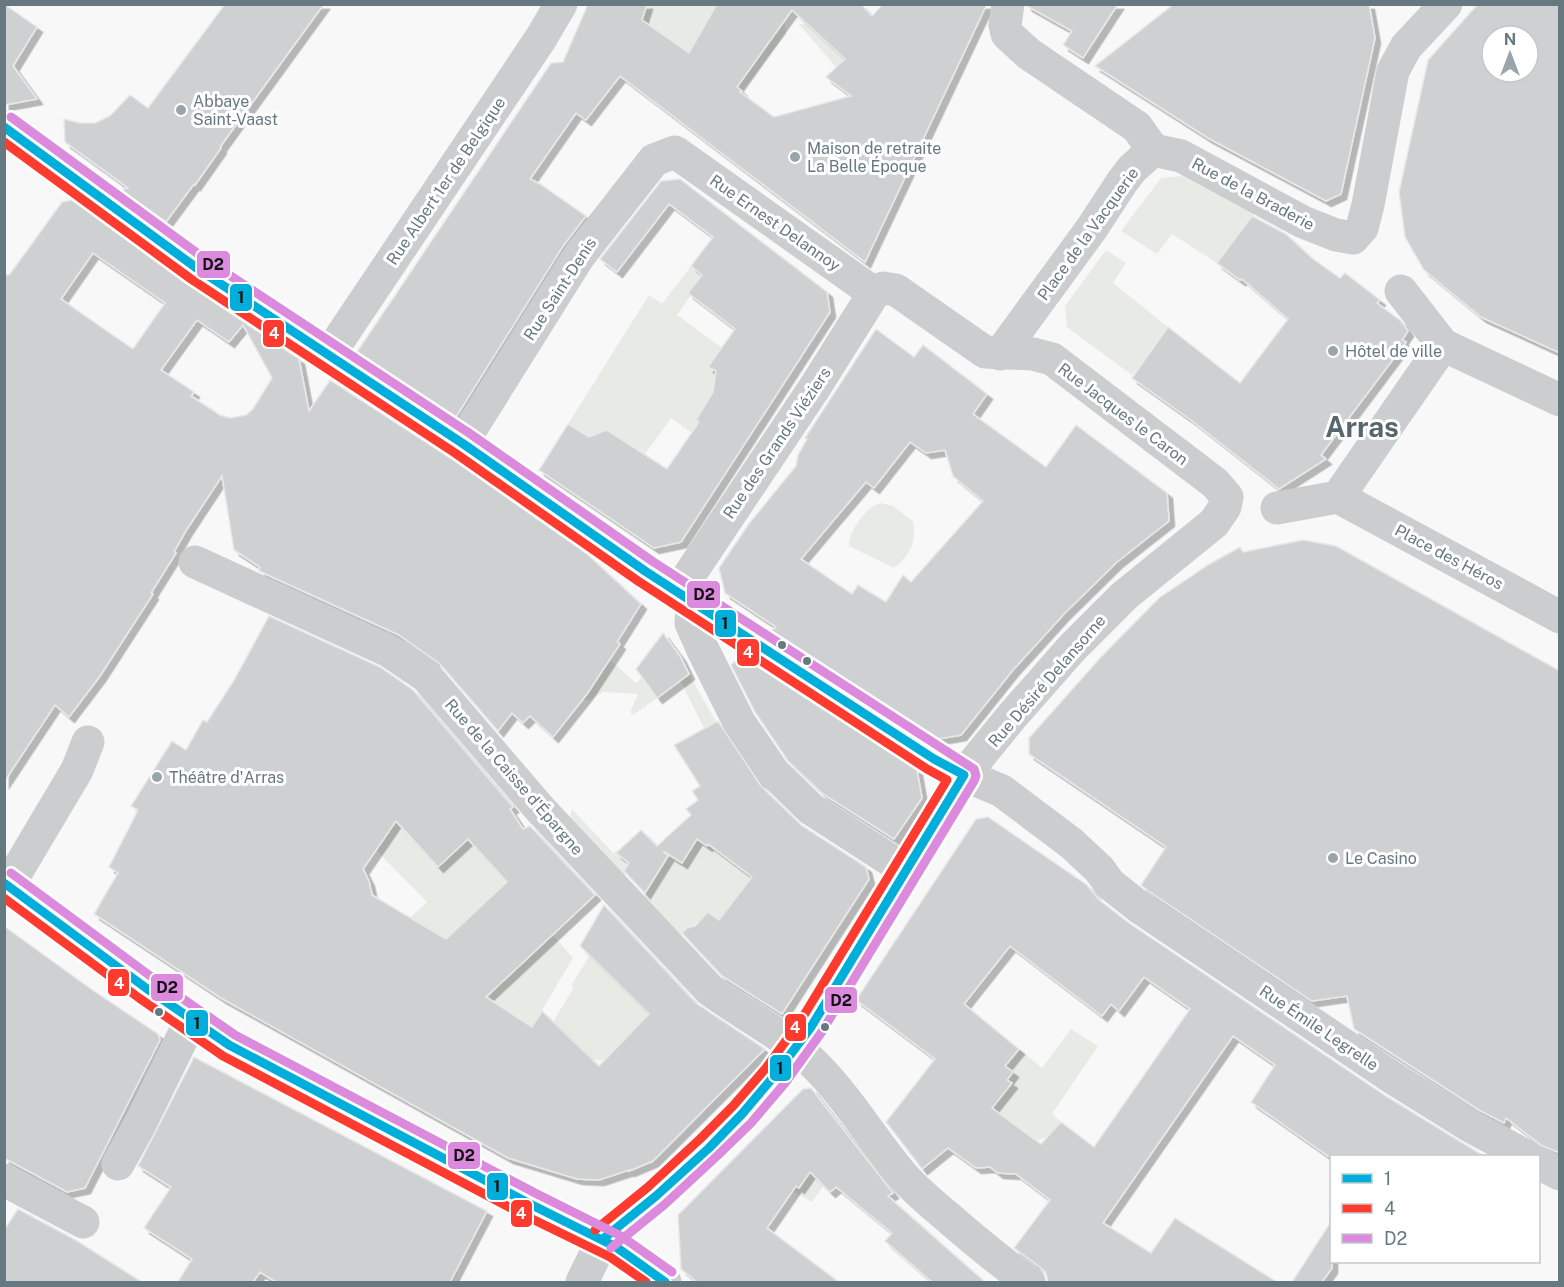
<svg xmlns="http://www.w3.org/2000/svg" width="1564" height="1287" font-family="'Public Sans',sans-serif">
  <defs>
    <filter id="shadow"><feDropShadow dx="5.5" dy="5.5" stdDeviation="0" flood-color="#0004"/></filter>
  </defs>
  <rect width="100%" height="100%" fill="#f8f8f8"/>
  <g fill="#e8eae5">
    <polygon points="647,5 717,5 698,73 688,52 674,43 632,24"/>
    <polygon points="769,5 785,24 786,34 742,91 737,87"/>
    <polygon points="799,24 808,24 845,59 836,67"/>
    <polygon points="1182,176 1254,214 1217,263 1172,234 1157,254 1121,231 1161,178"/>
    <polygon points="1106,250 1126,263 1113,283 1168,327 1158,343 1157,342 1153,347 1154,349 1132,375 1067,327 1065,306"/>
    <polygon points="691,266 702,275 688,293 691,295 677,315 721,347 739,323 738,373 714,359 708,367 722,375 714,382 713,387 719,391 712,402 705,405 696,419 702,424 695,435 671,418 645,454 607,430 597,434 594,440 568,424 649,295 662,304"/>
    <path d="M880,503l13,3 20,15c4,20 -3,35 -19,47l-45,-22c-1,-14 18,-40 31,-43z"/>
    <polygon points="610,660 636,683 642,678 657,698 633,715 630,712 638,694 604,692 587,701 583,698"/>
    <polygon points="689,674 716,722 704,728 680,680"/>
    <polygon points="391,804 411,838 438,867 468,839 573,958 532,1027 511,1013 497,1037 473,1023 500,981 437,934 410,918 427,902 376,850 396,821"/>
    <polygon points="572,809 613,853 623,847 638,863 621,878 570,817"/>
    <path d="M697,839l10,7 3,-3 42,34 -22,29 2,23 -24,-17c-10,11 -21,16 -31,27l-36,-39 28,-45 13,8z"/>
    <polygon points="590,955 654,1016 638,1026 603,1061 565,1054 553,1022 573,989 572,984"/>
    <polygon points="1071,1029 1098,1046 1052,1114 1061,1122 1050,1135 1038,1141 992,1108 1011,1083 1007,1080 1012,1072 1005,1066 1019,1049 1042,1068"/>
    <polygon points="775,1170 799,1188 810,1172 824,1185 812,1202 769,1178"/>
  </g>
  <g fill="#cfd0d1" stroke="#e8e8e8" stroke-width="1.5" fill-rule="evenodd" filter="url(#shadow)">
    <polygon points="4,4 37,27 13,66 37,99 4,105"/>
    <polygon points="225,4 324,4 220,147 221,148 195,185 194,184 166,222 121,190 128,188 65,142 64,119 80,123 95,123 110,116 130,95 148,108"/>
    <path d="M588,4h59l-5,16 47,33 28,-49h144l11,12 11,-12h104l-122,258 -245,-186 -34,44 -10,-7 -46,66 10,5 46,32 -23,30 -107,171 -99,-65 194,-289 12,-1zM792,10l53,49 -19,18 25,19 -77,21 -34,-25 2,-1 -5,-4z"/>
    <polygon points="1026,4 1118,4 1083,58 1063,45 1072,31 1027,6"/>
    <polygon points="1174,4 1369,4 1375,38 1341,194 1326,201 1208,138 1095,66"/>
    <path d="M1478,4h82v349l-79,-36 -57,-47 -19,-33 -6,-45 29,-132zM1492,36h36v36h-36z"/>
    <polygon points="680,179 827,292 830,312 681,542 654,548 539,470 568,424 589,437 607,430 667,469 699,422 696,420 713,392 716,371 708,367 735,329 688,293 702,275 691,266 713,237 669,204 617,272 600,259 661,181"/>
    <path d="M72,200l115,84 112,75 10,52 21,-31 122,79 134,94 55,51 -24,38 3,2 -33,50 -34,43 -23,-21 -7,7 -11,-10 -14,18 -58,-67 -41,-29 -140,-64 1,-4 -26,-17 -12,-74 -35,53 -13,23 2,1 -25,40 2,1 -53,82 -31,41 -14,-12 -51,77v-506l6,-2 52,-72zM93,253l72,50 -32,46 -72,-50zM197,320l32,22 14,-17 29,53 -19,31 -7,6 -16,3 -10,-3 -29,-19 3,-4 -33,-22z"/>
    <polygon points="1252,216 1286,234 1313,259 1340,278 1345,273 1380,300 1377,303 1401,321 1408,331 1402,340 1406,342 1321,455 1326,459 1279,489 1191,420 1132,378 1168,327 1240,383 1288,319 1242,279 1240,280 1217,263"/>
    <path d="M876,329l38,28 9,-12 64,49 -14,20 73,53 30,-42 91,68 2,28 -52,41 -53,52 -51,56 -52,65 -23,4 -167,-108 5,-4 -51,-34 -6,-25 29,-43 48,-59 2,-11 9,-16 -2,-1zM910,442l16,11 19,-3 8,26 30,25 -72,81 -8,-7 -17,27 -28,-17 -6,9 -51,-35 65,-77 8,6z"/>
    <polygon points="1303,540 1336,546 1560,671 1560,1153 1541,1145 1506,1118 1504,1123 1479,1110 1354,1029 1347,996 1312,1001 1150,892 1141,885 1166,847 1029,754 1029,738 1101,657 1159,598 1208,565 1240,547 1243,552"/>
    <path d="M269,616l111,51 33,23 100,117 -3,2 13,20 7,-3 65,69 -109,102 46,30 10,-16 57,55 50,-52 -69,-68 24,-41 92,98 69,46 -112,112 -24,10v-1l-30,10 -22,-1 -69,-21 -287,-160 -127,-84 24,-41 -9,-6 29,-57 -7,-4 41,-65 14,9 17,-30 4,2 26,-40zM396,821l42,46 30,-28 39,43 -61,57 -74,-44 -3,-14 -6,-12z"/>
    <polygon points="663,633 680,656 689,674 657,698 636,669"/>
    <polygon points="741,656 917,770 922,798 894,839 823,794 788,761 755,712 731,665"/>
    <polygon points="718,721 761,786 801,825 866,867 869,879 782,1014 722,976 682,933 687,928 695,926 708,912 719,920 752,877 708,844 707,846 697,839 682,863 663,851 668,856 645,893 624,871 629,863 616,853 641,830 657,846 691,815 686,809 698,800 692,791 700,786 674,745"/>
    <path d="M988,817l99,68 11,14 31,24 257,173 98,60h-156l-77,-54 24,-37 -42,-29 -130,187 48,30 24,-35 102,64h-229l-2,-9 -6,-6 -26,-19 36,-48 -34,-26 -18,-1 -8,-6 -14,1 -28,-20 -26,21 -36,-47 49,-63 -79,-59 120,-181zM1010,946l92,70 9,-12 8,7 25,-34 46,32 -96,138 -33,-25 -20,22 -49,-36 20,-25 -5,-3 6,-8 -8,-6 14,-17 -55,-45z"/>
    <polygon points="4,926 91,989 158,1034 160,1040 85,1188 67,1192 4,1158"/>
    <polygon points="194,1057 487,1211 450,1282 276,1282 260,1272 253,1282 178,1282 192,1259 144,1228 171,1187 138,1166"/>
    <polygon points="811,1088 893,1193 888,1196 985,1282 932,1282 885,1241 892,1233 836,1187 830,1192 810,1172 799,1188 796,1186 767,1228 839,1282 697,1282 681,1269 678,1215 803,1089"/>
    <polygon points="18,1209 74,1239 142,1282 4,1282 4,1230"/>
    <polygon points="1332,1220 1332,1268 1322,1282 1292,1282"/>
  </g>
  <g fill="none" stroke-linecap="round" stroke-linejoin="round">
    <g stroke="#cbcdce" stroke-width="33">
      <polyline points="1008,4 1005,25 1007,34 1029,54 1137,127 1153,150"/>
      <polyline points="4,127 198,269 305,341 462,443 645,571 934,759 964,775 1002,791 1071,843 1099,869 1110,884 1139,907 1396,1080 1470,1126 1526,1156"/>
      <polyline points="1153,150 1181,156 1303,222 1336,235 1353,238 1362,228 1368,205 1393,71 1406,47 1446,4"/>
      <polyline points="1401,291 1443,345 1560,400"/>
      <polyline points="1000,354 1092,228 1122,182 1132,169 1153,150"/>
      <polyline points="328,356 541,38 561,4"/>
      <polyline points="462,443 579,256 654,160 675,152 874,293"/>
      <polyline points="1338,497 1560,617"/>
      <polyline points="1277,508 1338,497 1443,345"/>
      <path d="M195,562l194,89 37,25 114,133 170,181c34,25 73,44 103,73 35,34 60,78 91,114 14,16 31,29 47,43 26,22 51,44 78,62"/>
      <polyline points="692,601 691,623 703,650 739,722 774,773 811,809 907,871"/>
      <polyline points="4,883 146,988 229,1045 532,1205 616,1247 639,1262 665,1282"/>
      <polyline points="8,886 77,770 88,742"/>
      <polyline points="1538,1163 1560,1174"/>
      <polyline points="118,1164 140,1124 191,1020"/>
      <polyline points="4,1180 83,1222"/>
      <polyline points="582,1282 603,1239 614,1227 653,1199 751,1105 785,1065 811,1027 964,775 1013,715 1072,648 1124,596 1214,523 1225,507 1227,497 1215,483 1052,359 1033,354 985,352 896,290 883,288 874,293 815,387 678,592"/>
    </g>
    <defs>
      <g id="bus-1">
        <polyline points="4,127 198,269 462,443 645,571 934,759 964,775 811,1027 775,1075 742,1114 709,1148 656,1196 603,1239"/>
        <polyline points="4,883 146,988 229,1045 532,1205 616,1247 665,1282"/>
      </g>
      <g id="bus-2">
        <polyline points="4,142 191,279 455,453 638,581 927,769 947,780 801,1020 766,1068 733,1106 700,1139 648,1187 595,1230"/>
        <polyline points="4,898 139,998 223,1056 526,1216 610,1257 646,1282"/>
      </g>
      <g id="bus-3">
        <polyline points="11,117 205,259 469,433 652,561 974,769 976,776 974,781 821,1033 785,1083 751,1123 717,1156 664,1205 611,1248"/>
        <polyline points="11,873 153,978 235,1035 537,1194 621,1236 672,1272"/>
      </g>
    </defs>
    <use href="#bus-1" stroke="#fff" stroke-width="14"/>
    <use href="#bus-2" stroke="#fff" stroke-width="14"/>
    <use href="#bus-3" stroke="#fff" stroke-width="14"/>
    <use href="#bus-1" stroke="#00aedc" stroke-width="9"/>
    <use href="#bus-2" stroke="#ff3a2e" stroke-width="9"/>
    <use href="#bus-3" stroke="#dc8add" stroke-width="9"/>
  </g>
  <g fill="#99a5ab" stroke="#fff" stroke-width="2">
    <circle cx="181" cy="110" r="6"/>
    <circle cx="795" cy="157" r="6"/>
    <circle cx="1333" cy="351" r="6"/>
    <circle cx="157" cy="777" r="6"/>
    <circle cx="1333" cy="858" r="6"/>
  </g>
  <g fill="#667981" stroke="#fff" stroke-width="2">
    <circle cx="782" cy="645" r="5"/>
    <circle cx="807" cy="661" r="5"/>
    <circle cx="159" cy="1012" r="5"/>
    <circle cx="825" cy="1027" r="5"/>
  </g>
  <g text-anchor="middle" dominant-baseline="central" stroke-width="6" stroke-linejoin="round" paint-order="stroke">
    <g font-size="16" fill="#667981" stroke="#fff" text-anchor="start">
      <text x="193" y="101">Abbaye<tspan x="193" dy="18">Saint-Vaast</tspan></text>
      <text x="807" y="148">Maison de retraite<tspan x="807" dy="18">La Belle Époque</tspan></text>
      <text x="1345" y="351">Hôtel de ville</text>
      <text x="169" y="777">Théâtre d'Arras</text>
      <text x="1345" y="858">Le Casino</text>
    </g>
    <g font-size="16" fill="#667981" stroke="#fff">
      <text transform="translate(446 181) rotate(-56)">Rue Albert 1er de Belgique</text>
      <text transform="translate(1253 194) rotate(28)">Rue de la Braderie</text>
      <text transform="translate(775 223) rotate(35)">Rue Ernest Delannoy</text>
      <text transform="translate(1088 234) rotate(-54)">Place de la Vacquerie</text>
      <text transform="translate(560 289) rotate(-57)">Rue Saint-Denis</text>
      <text transform="translate(1123 414) rotate(37)">Rue Jacques le Caron</text>
      <text transform="translate(777 443) rotate(-56)">Rue des Grands Viéziers</text>
      <text transform="translate(1449 557) rotate(28)">Place des Héros</text>
      <text transform="translate(1047 681) rotate(-49)">Rue Désiré Delansorne</text>
      <text transform="translate(514 777) rotate(49)">Rue de la Caisse d'Épargne</text>
      <text transform="translate(1319 1028) rotate(34)">Rue Émile Legrelle</text>
    </g>
    <g font-size="28" font-weight="bold" fill="#57666c" stroke="#fff">
      <text x="1362" y="426">Arras</text>
    </g>
  </g>
  <g stroke="#fff" stroke-width="2">
    <rect x="196" y="250" width="35" height="29" rx="6" fill="#dc8add"/>
    <rect x="229" y="283" width="24" height="29" rx="6" fill="#00aedc"/>
    <rect x="262" y="319" width="23" height="29" rx="6" fill="#ff3a2e"/>
    <rect x="686" y="580" width="35" height="29" rx="6" fill="#dc8add"/>
    <rect x="714" y="609" width="23" height="29" rx="6" fill="#00aedc"/>
    <rect x="736" y="638" width="24" height="29" rx="6" fill="#ff3a2e"/>
    <rect x="107" y="968" width="23" height="29" rx="6" fill="#ff3a2e"/>
    <rect x="150" y="973" width="34" height="29" rx="6" fill="#dc8add"/>
    <rect x="824" y="986" width="34" height="28" rx="6" fill="#dc8add"/>
    <rect x="185" y="1009" width="24" height="28" rx="6" fill="#00aedc"/>
    <rect x="784" y="1013" width="23" height="29" rx="6" fill="#ff3a2e"/>
    <rect x="769" y="1054" width="23" height="28" rx="6" fill="#00aedc"/>
    <rect x="447" y="1141" width="34" height="29" rx="6" fill="#dc8add"/>
    <rect x="486" y="1172" width="23" height="29" rx="6" fill="#00aedc"/>
    <rect x="510" y="1199" width="23" height="29" rx="6" fill="#ff3a2e"/>
  </g>
  <g font-size="16" text-anchor="middle" font-weight="bold" fill="#fff">
    <text x="274" y="339">4</text>
    <text x="748" y="658">4</text>
    <text x="119" y="989">4</text>
    <text x="795" y="1033">4</text>
    <text x="521" y="1219">4</text>
  </g>
  <g font-size="16" text-anchor="middle" font-weight="bold" fill="#111">
    <text x="213" y="270">D2</text>
    <text x="241" y="303">1</text>
    <text x="704" y="600">D2</text>
    <text x="725" y="629">1</text>
    <text x="167" y="993">D2</text>
    <text x="841" y="1006">D2</text>
    <text x="197" y="1029">1</text>
    <text x="780" y="1074">1</text>
    <text x="464" y="1161">D2</text>
    <text x="497" y="1192">1</text>
  </g>
  <rect width="1564" height="1287" fill="none" stroke="#667981" stroke-width="12"/>
  <rect x="1330" y="1155" width="210" height="108" fill="#ffffff" stroke="#c2c9cd" stroke-width="1.5"/>
  <rect x="1342" y="1174" width="30" height="9" fill="#00aedc" stroke="#c2c9cd" stroke-width="1.5"/>
  <text x="1384" y="1185" font-size="18" fill="#667981">1</text>
  <rect x="1342" y="1204" width="30" height="9" fill="#ff3a2e" stroke="#c2c9cd" stroke-width="1.5"/>
  <text x="1384" y="1215" font-size="18" fill="#667981">4</text>
  <rect x="1342" y="1234" width="30" height="9" fill="#dc8add" stroke="#c2c9cd" stroke-width="1.5"/>
  <text x="1384" y="1245" font-size="18" fill="#667981">D2</text>
  <g transform="translate(1510 54)"><circle r="28" fill="#ffffff" stroke="#c2c9cd" stroke-width="1.5"/>
  <path d="M0-4.5L10 22L0 15L-10 22Z" fill="#99a5ab"/>
  <text y="-9" font-size="16" font-weight="bold" text-anchor="middle" fill="#667981">N</text>
  </g>
</svg>
